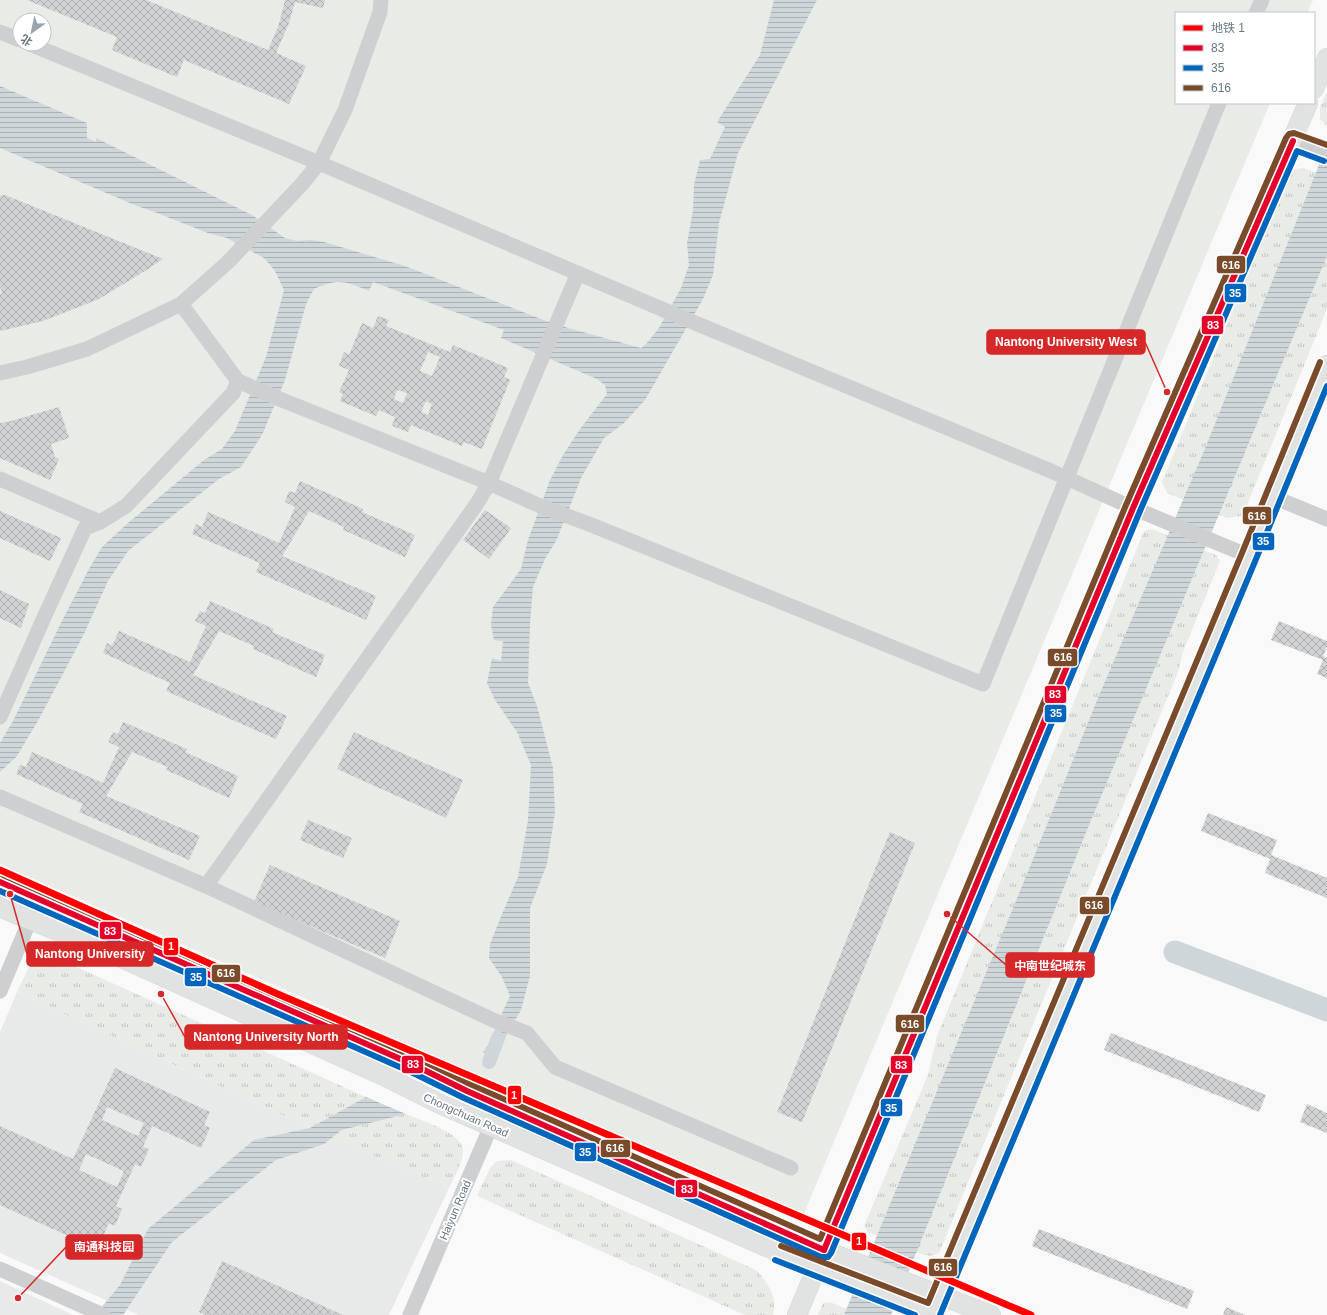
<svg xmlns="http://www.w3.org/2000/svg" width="1327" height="1315" font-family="Helvetica,'Noto Sans SC',sans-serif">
  <defs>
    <pattern id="grass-tufts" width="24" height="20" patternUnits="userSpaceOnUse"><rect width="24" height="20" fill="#e8ebe6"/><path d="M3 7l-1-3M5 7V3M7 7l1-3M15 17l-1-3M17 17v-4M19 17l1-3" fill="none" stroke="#c0c3c0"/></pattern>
    <pattern id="water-rules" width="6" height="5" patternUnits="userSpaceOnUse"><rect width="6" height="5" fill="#ced6d9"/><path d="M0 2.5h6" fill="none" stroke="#abb2b5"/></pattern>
    <pattern id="building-cross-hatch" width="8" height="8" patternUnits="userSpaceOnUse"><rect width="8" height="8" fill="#d0d2d3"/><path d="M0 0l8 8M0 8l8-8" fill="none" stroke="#acafb1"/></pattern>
  </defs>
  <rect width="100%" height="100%" fill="#f9f9f9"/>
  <g fill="#e8e9e9">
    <polygon points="17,992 310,1128 449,1188 389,1315 139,1315 0,1253 0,1032"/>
    <polygon points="0,1281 73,1315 0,1315"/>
  </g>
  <g fill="url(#grass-tufts)">
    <polygon points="1327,92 1327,126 1320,119 1320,107"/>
    <polygon points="1304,168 1327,177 1327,309 1245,510 1241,516 1227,518 1167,493 1162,482 1290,171 1294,169"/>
    <polygon points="1152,529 1216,555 1220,561 1183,652 1178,672 939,1253 930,1256 921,1254 868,1232 864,1226 928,1075 937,1036 1144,531"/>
    <polygon points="52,956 366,1097 310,1128 17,992 29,967 38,959"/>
    <path d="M406,1114c15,7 61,19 57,40 -2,11 -9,24 -14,34l-117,-50 10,-8z"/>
    <path d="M511,1160l245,110c11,11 22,28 17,45h-28l-268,-119 13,-28 7,-7z"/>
    <polygon points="830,1302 861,1315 818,1315 823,1303"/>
  </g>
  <path fill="#e8ebe6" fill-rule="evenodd" d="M0,0h1313l-6,13h-131v90h94l-468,1115 -802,-354zM20,20h24v24h-24z"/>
  <g fill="url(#water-rules)">
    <path d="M774,0h43l-79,153 -19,70 -6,52 -10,24 -58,101 -21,23 -20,15 -23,40 -24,61 -12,20 -12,28 -3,37 -2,59 9,23 16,62 2,45 -8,51 -17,44v68l-9,34 -19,33 -11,13 -8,-4 9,-12 3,-12 15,-32 -8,-19 -13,-19 1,-14 12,-30 16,-37 10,-57 3,-55 -14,-33 -22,-32 -8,-17 5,-25 9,3 2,-20 -9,-1 -3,-15 2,-18 28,-38 7,-29 22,-60 13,-25 17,-26 27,-35 -2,-9 -8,-6 -96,-41 3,-8 -131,-48 -4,9c-24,-10 -31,-13 -55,-2l-8,15 -21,76 -23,55 -21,32 -22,12 -91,72 -20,30 -24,53 -45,85 -22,37 -17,16v-29l13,-22 49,-100 27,-52 13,-22 26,-24 76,-63 18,-11 13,-18 31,-74 18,-67 -9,-19 -11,-13 -37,-20 -19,-5 -56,-22 -15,-5 -137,-58v-62l87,37v15l9,4v-4l156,77 33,23 12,3 14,-1 13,2 81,24 141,55 22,7 73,20 5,-4 13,-16 22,-40 8,-23 -2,-22 6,-33 1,-25 6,-25 10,-1 15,-32 -8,-5 43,-67z"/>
    <polygon points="1327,145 1327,256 1087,830 891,1315 844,1315 1023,884 1098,698 1204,451"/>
    <polygon points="366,1097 406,1114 342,1130 324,1144 276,1160 172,1242 123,1315 95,1315 120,1285 148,1229 254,1140 310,1128"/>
  </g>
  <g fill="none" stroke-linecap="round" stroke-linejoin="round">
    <polyline stroke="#ced6d9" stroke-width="14" points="489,1062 498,1038"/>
    <polyline stroke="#ced6d9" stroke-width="23" points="1175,952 1327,1010"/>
  </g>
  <g fill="url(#building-cross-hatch)" fill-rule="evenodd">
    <polygon points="27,0 146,0 268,50 278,27 285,0 325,0 323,8 295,2 289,23 276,53 306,66 289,104 184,60 177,77 112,50 117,37"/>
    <polygon points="5,195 163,259 148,269 99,299 43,321 0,331 0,294 2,294 0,286 0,196"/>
    <path d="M378,316l11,4 -3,6 64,26 3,-7 55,23 -4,9 6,3 -28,69 -18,-7 -2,4 -51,-21 -3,7 -16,-6 3,-9 -16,-7 -3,6 -36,-15 3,-7 -4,-2 10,-22 -10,-4 5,-14 5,3 13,-32 11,5zM428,352l12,5 -8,19 -12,-5zM397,390l10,3 -4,10 -9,-4zM426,401l6,3 -4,11 -7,-3z"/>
    <polygon points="59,407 69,438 51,444 55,457 59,459 50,480 0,458 0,423 11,421"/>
    <polygon points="300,481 363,509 362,512 415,535 405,557 343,530 344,527 309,511 282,556 376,596 366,620 256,572 260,563 192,534 196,524 202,527 208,512 279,543 295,507 285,502 289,491 295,493"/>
    <polygon points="485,510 511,528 489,559 463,540"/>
    <polygon points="0,511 61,538 50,561 0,538"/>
    <polygon points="0,590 29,604 21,628 0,618"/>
    <polygon points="210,601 274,629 272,632 325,655 316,677 253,649 254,646 219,631 193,675 287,716 276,739 166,691 170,683 103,653 107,643 112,646 119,631 190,662 206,626 195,621 200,611 205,613"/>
    <polygon points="1279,621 1327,641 1327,647 1323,656 1327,658 1327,678 1317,674 1323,660 1271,640"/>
    <polygon points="123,722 187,749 185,752 238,776 229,798 166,770 168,767 132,752 106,796 200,836 189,860 79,812 83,804 16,774 20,765 26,767 32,752 103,783 119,747 108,742 113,732 118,734"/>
    <polygon points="354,732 463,780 446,818 337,769"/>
    <polygon points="1208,813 1277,840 1271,855 1327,878 1327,898 1265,873 1270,859 1201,831"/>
    <polygon points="308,820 352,838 343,858 300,840"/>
    <polygon points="890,832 915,843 802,1122 777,1112"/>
    <polygon points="270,865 400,921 385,958 254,902"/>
    <polygon points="1111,1033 1266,1095 1259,1112 1104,1050"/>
    <path d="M115,1068l95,44 -6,13 6,3 -9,20 -49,-22 -9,21 6,2 -8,18 -6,-3 -19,42 6,3 -7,17 -6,-3 -12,26 -97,-44v-79l73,33zM107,1107l37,16 -6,13 -36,-16zM86,1154l38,17 -7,16 -38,-17z"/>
    <polygon points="1307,1104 1327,1113 1327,1133 1300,1122"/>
    <polygon points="1039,1229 1194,1291 1187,1309 1032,1246"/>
    <polygon points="222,1261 343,1315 205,1315 199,1312"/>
    <polygon points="1226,1307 1245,1315 1223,1315"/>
  </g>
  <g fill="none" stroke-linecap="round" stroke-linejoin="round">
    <defs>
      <g id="major">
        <polyline points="1314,89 1327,58"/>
        <polyline points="0,882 414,1065 467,1091 824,1250 991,1315"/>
        <polyline points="0,907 30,920 90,944 388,1078 440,1104 817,1269 936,1315"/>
        <polyline points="797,1315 1133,508 1308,103"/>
        <polyline points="931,1315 1249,556 1327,365"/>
      </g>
    </defs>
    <use href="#major" stroke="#d5d6d7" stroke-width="20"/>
    <g stroke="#cecfd0" stroke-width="15">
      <polyline points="1256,13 1262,0"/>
      <polyline points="0,32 20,40"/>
      <polyline points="30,44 319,163 664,310 1051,471 1133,508 1249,556"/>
      <polyline points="1293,141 1327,154"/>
      <polyline points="181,304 238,381 282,400 489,483 538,505 594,526 983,684 1219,103"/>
      <polyline points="0,373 27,367 87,349 181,304 228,262 302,184 319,163 345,110 380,12 381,0"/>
      <polyline points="0,479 100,522"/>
      <polyline points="1273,497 1327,519"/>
      <polyline points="0,717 46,613 85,528 100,522 126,506 233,393 238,381"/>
      <polyline points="0,797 206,886 493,1020 527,1033 555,1067 791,1168"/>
      <polyline points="206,886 478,502 489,483 578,273"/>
      <polyline points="0,991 30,920 40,899"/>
      <polyline points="0,1269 103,1315"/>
      <polyline points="410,1315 491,1126 501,1105"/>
    </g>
    <use href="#major" stroke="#e1e2e2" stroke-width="19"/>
    <defs>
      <g id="bus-1">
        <polyline points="0,882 414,1065 467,1091 824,1250"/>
        <polyline points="824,1250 1133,508 1293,141"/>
      </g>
      <g id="bus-2">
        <polyline points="0,891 411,1072 464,1098 821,1257 828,1257 831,1253 1140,511 1297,151 1324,161"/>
        <polyline points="775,1260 915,1315"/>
        <polyline points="940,1315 1256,559 1327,386"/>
      </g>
      <g id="bus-3">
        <polyline points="3,875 417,1058 470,1084 820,1239 1126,505 1286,138 1289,134 1294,133 1327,145"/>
        <polyline points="781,1246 928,1303 1242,553 1320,362"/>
      </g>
    </defs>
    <use href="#bus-1" stroke="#fff" stroke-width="9"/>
    <use href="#bus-2" stroke="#fff" stroke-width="9"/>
    <use href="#bus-3" stroke="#fff" stroke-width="9"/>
    <use href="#bus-1" stroke="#e4002b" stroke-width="6"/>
    <use href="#bus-2" stroke="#0065bd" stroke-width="6"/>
    <use href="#bus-3" stroke="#7a4b2a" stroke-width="6"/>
    <defs>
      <polyline id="metro-1" points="0,870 280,995 1031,1315"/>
    </defs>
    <use href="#metro-1" stroke="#fff" stroke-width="10"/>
    <use href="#metro-1" stroke="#f00" stroke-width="7"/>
  </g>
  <g text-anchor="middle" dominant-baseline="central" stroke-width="4" stroke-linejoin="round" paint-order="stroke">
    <g font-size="11" fill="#657683" stroke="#fff">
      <text transform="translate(466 1115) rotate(24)">Chongchuan Road</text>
      <text transform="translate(455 1210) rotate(-67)">Haiyun Road</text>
    </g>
  </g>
  <path fill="none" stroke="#d62828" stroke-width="1.5" d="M1167 392L1145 342M10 894L27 954M947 914L1006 965M161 994L185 1037M18 1298L66 1247"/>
  <g fill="#d62828" stroke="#fff" stroke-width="1.5">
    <circle cx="1167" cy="392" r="4"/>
    <circle cx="10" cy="894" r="4"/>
    <circle cx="947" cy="914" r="4"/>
    <circle cx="161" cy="994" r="4"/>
    <circle cx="18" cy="1298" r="4"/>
  </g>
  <g fill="#d62828" stroke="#d62828" stroke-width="1.5">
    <rect x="987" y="330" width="158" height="24" rx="4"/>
    <rect x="27" y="942" width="126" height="24" rx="4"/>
    <rect x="1006" y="953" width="88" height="24" rx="4"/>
    <rect x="185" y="1025" width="162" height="24" rx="4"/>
    <rect x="66" y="1235" width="76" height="24" rx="4"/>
  </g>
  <g font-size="12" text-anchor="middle" font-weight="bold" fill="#fff">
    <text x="1066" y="346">Nantong University West</text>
    <text x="90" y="958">Nantong University</text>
    <text x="1050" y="970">中南世纪城东</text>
    <text x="266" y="1041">Nantong University North</text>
    <text x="104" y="1251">南通科技园</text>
  </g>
  <g stroke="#fff" stroke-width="1.5">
    <rect x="1216" y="255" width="30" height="19" rx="4" fill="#7a4b2a"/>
    <rect x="1224" y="283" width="23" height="20" rx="4" fill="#0065bd"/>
    <rect x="1201" y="315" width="23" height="20" rx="4" fill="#e4002b"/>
    <rect x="1242" y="506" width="30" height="19" rx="4" fill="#7a4b2a"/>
    <rect x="1252" y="532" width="23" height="19" rx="4" fill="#0065bd"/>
    <rect x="1047" y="648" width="31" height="19" rx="4" fill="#7a4b2a"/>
    <rect x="1044" y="685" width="23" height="19" rx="4" fill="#e4002b"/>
    <rect x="1044" y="704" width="23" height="19" rx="4" fill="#0065bd"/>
    <rect x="1079" y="896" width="31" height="19" rx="4" fill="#7a4b2a"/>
    <rect x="99" y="921" width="23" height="19" rx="4" fill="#e4002b"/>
    <rect x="163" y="937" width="16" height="19" rx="4" fill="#f00"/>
    <rect x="211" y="964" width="30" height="19" rx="4" fill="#7a4b2a"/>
    <rect x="184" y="967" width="23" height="20" rx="4" fill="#0065bd"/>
    <rect x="895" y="1014" width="30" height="19" rx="4" fill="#7a4b2a"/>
    <rect x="401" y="1055" width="23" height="19" rx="4" fill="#e4002b"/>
    <rect x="890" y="1055" width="23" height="19" rx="4" fill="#e4002b"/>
    <rect x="507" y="1085" width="15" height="20" rx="4" fill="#f00"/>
    <rect x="880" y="1098" width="23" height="19" rx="4" fill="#0065bd"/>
    <rect x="600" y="1139" width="31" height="19" rx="4" fill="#7a4b2a"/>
    <rect x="574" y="1142" width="23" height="20" rx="4" fill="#0065bd"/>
    <rect x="675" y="1179" width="23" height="19" rx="4" fill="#e4002b"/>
    <rect x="851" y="1232" width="16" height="19" rx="4" fill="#f00"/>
    <rect x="928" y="1258" width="30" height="19" rx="4" fill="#7a4b2a"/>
  </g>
  <g font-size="11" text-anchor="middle" font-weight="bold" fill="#fff">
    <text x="1231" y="269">616</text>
    <text x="1235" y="297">35</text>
    <text x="1213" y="329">83</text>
    <text x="1257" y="520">616</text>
    <text x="1263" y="545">35</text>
    <text x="1063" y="661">616</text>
    <text x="1055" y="698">83</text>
    <text x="1056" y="717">35</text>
    <text x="1094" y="909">616</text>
    <text x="110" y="935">83</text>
    <text x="171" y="950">1</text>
    <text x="226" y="977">616</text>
    <text x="196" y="981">35</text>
    <text x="910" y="1028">616</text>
    <text x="413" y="1068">83</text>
    <text x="901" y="1069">83</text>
    <text x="514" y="1099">1</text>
    <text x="891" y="1112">35</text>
    <text x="615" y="1152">616</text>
    <text x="585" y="1156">35</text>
    <text x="687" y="1193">83</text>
    <text x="859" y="1245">1</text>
    <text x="943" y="1271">616</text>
  </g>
  <rect x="1175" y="12" width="140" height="92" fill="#ffffff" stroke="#c1c8cd"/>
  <rect x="1183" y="25" width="20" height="6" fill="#ff0000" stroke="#c1c8cd"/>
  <text x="1211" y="32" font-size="12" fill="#657683">地铁 1</text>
  <rect x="1183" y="45" width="20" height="6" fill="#e4002b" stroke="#c1c8cd"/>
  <text x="1211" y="52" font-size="12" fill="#657683">83</text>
  <rect x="1183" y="65" width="20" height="6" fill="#0065bd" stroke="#c1c8cd"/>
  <text x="1211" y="72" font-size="12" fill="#657683">35</text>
  <rect x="1183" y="85" width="20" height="6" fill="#7a4b2a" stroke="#c1c8cd"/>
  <text x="1211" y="92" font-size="12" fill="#657683">616</text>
  <g transform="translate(32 32) rotate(213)"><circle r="19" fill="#ffffff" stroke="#c1c8cd"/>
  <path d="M0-3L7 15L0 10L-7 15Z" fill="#99a4ac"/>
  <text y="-6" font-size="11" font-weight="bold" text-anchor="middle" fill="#657683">北</text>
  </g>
</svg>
